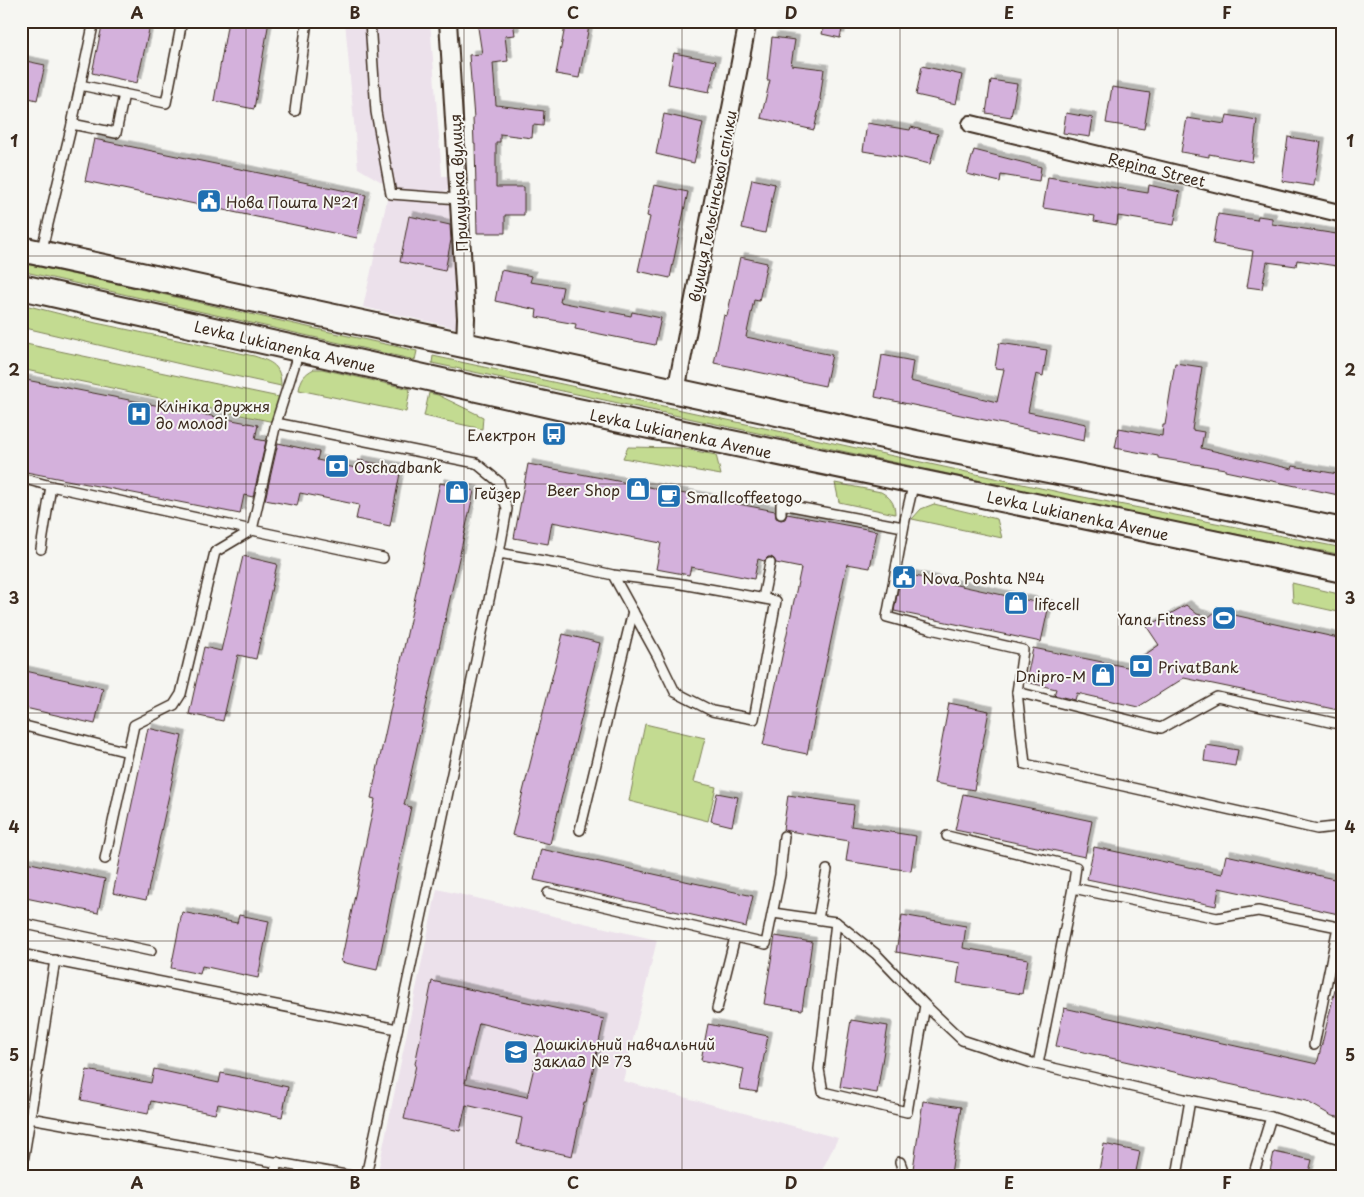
<svg xmlns="http://www.w3.org/2000/svg" width="1364" height="1197" font-family="'Playpen Sans',sans-serif">
  <defs>
    <filter id="shadow"><feDropShadow dx="4.5" dy="-4.5" stdDeviation="0" flood-color="#0004"/></filter>
  </defs>
  <rect width="100%" height="100%" fill="#f6f6f2"/>
  <filter id="ink" filterUnits="userSpaceOnUse"><feTurbulence type="fractalNoise" baseFrequency=".02" numOctaves="2"/><feDisplacementMap in="SourceGraphic" scale="10" xChannelSelector="R" yChannelSelector="G"/><feConvolveMatrix kernelMatrix="1 2 1 2 8 2 1 2 1" color-interpolation-filters="sRGB"/></filter>
  <g filter="url(#ink)">
    <g fill="#ece1eb">
      <polygon points="345,21 430,21 442,176 449,176 450,190 441,191 453,192 466,330 363,307 390,187 358,168"/>
      <polygon points="437,889 657,940 623,1081 838,1138 819,1176 377,1176"/>
    </g>
    <g fill="#c3db91" stroke="#7f8258">
      <path d="M21,263c132,28 264,60 396,88l-2,9 -394,-89z"/>
      <path d="M21,304l75,19 158,33c18,6 27,9 27,30l-92,-20 -168,-39z"/>
      <polygon points="21,343 279,397 274,422 21,369"/>
      <polygon points="433,356 1068,494 1343,548 1343,555 1144,516 432,363"/>
      <path d="M314,369h8l88,20 -4,23 -107,-22c2,-11 5,-16 15,-21z"/>
      <polygon points="429,393 438,395 483,417 482,429 424,416"/>
      <polygon points="628,447 680,448 716,455 721,475 623,458"/>
      <path d="M835,483l46,9c9,5 14,11 14,22l-56,-12z"/>
      <polygon points="934,504 997,519 1002,538 912,519 921,509"/>
      <polygon points="1292,583 1343,595 1343,613 1293,602"/>
      <polygon points="645,724 705,738 694,782 716,787 708,821 629,801"/>
    </g>
    <g fill="#d4b1dc" stroke="#3b2a1e" fill-rule="evenodd" filter="url(#shadow)">
      <polygon points="103,21 151,21 137,83 92,73"/>
      <polygon points="228,21 269,21 254,109 214,101"/>
      <polygon points="477,21 513,21 515,35 505,36 508,61 493,63 496,105 544,111 543,126 533,125 532,138 500,134 500,142 496,142 496,187 524,187 524,215 505,215 505,233 477,233 475,144 474,144 473,118 474,118 469,55 482,54"/>
      <polygon points="566,21 590,21 579,78 556,74"/>
      <polygon points="825,21 844,21 840,38 822,34"/>
      <polygon points="772,37 795,40 791,65 824,69 820,99 821,100 814,130 761,118 770,80 767,80"/>
      <polygon points="674,53 716,61 709,92 668,84"/>
      <polygon points="21,60 45,65 37,100 21,96"/>
      <polygon points="922,66 962,75 956,104 916,95"/>
      <polygon points="991,80 1017,84 1011,117 986,113"/>
      <polygon points="1112,87 1150,93 1144,129 1106,123"/>
      <polygon points="1066,113 1093,118 1090,137 1063,133"/>
      <polygon points="664,114 703,123 694,163 656,154"/>
      <polygon points="1227,115 1257,120 1252,162 1209,154 1209,157 1181,152 1187,118 1225,124"/>
      <polygon points="867,123 910,130 911,127 938,134 930,164 899,157 863,151"/>
      <polygon points="1288,137 1321,142 1314,186 1282,181"/>
      <polygon points="94,139 366,195 357,238 85,181"/>
      <polygon points="974,150 1041,167 1039,181 1001,175 1000,182 967,174"/>
      <polygon points="1048,177 1148,193 1149,185 1180,192 1174,225 1118,216 1117,225 1094,221 1095,216 1043,208"/>
      <polygon points="752,179 775,184 765,233 742,228"/>
      <polygon points="654,185 688,192 670,278 638,271 650,217 647,216"/>
      <polygon points="1218,214 1257,220 1258,216 1272,218 1272,224 1343,235 1343,267 1297,260 1296,266 1267,262 1262,289 1247,287 1253,251 1213,244"/>
      <polygon points="409,216 450,225 451,240 445,271 400,262"/>
      <polygon points="740,257 767,263 759,301 754,300 746,337 832,355 825,386 714,363 724,315 727,316"/>
      <polygon points="501,270 532,276 530,282 563,287 560,302 631,316 632,312 661,318 655,345 575,329 576,324 536,317 537,310 495,301"/>
      <polygon points="999,343 1047,350 1043,376 1036,374 1028,412 1086,424 1084,441 875,397 882,355 913,361 910,381 997,402 1004,369 995,368"/>
      <polygon points="1175,363 1202,367 1192,430 1204,432 1201,448 1292,469 1293,466 1343,475 1343,496 1225,471 1225,469 1158,458 1158,456 1115,448 1119,428 1162,436 1163,425 1165,425"/>
      <polygon points="21,379 258,425 255,439 266,441 253,497 244,495 240,514 21,471"/>
      <polygon points="278,443 319,452 317,460 356,468 358,460 401,468 390,526 356,519 359,505 300,493 297,506 265,500"/>
      <polygon points="528,464 775,511 776,518 781,520 785,519 787,514 877,531 870,568 847,564 807,754 763,745 801,568 776,563 774,559 771,557 768,557 764,561 758,559 754,579 691,567 689,575 656,569 661,543 552,522 548,544 514,538"/>
      <polygon points="440,483 474,491 404,805 411,807 377,970 341,962 375,799 371,798"/>
      <polygon points="243,556 277,564 256,659 238,655 223,721 189,714 204,647 221,651"/>
      <polygon points="901,573 1049,605 1041,642 894,611"/>
      <polygon points="1186,605 1197,614 1209,617 1216,611 1343,639 1343,711 1184,678 1138,707 1077,693 1075,700 1071,699 1054,695 1056,689 1026,682 1033,648 1127,667 1159,645 1147,627"/>
      <polygon points="563,634 600,643 550,844 512,835"/>
      <polygon points="21,670 103,688 95,724 21,707"/>
      <polygon points="949,703 989,711 974,790 934,783"/>
      <polygon points="148,728 182,736 146,900 113,893"/>
      <polygon points="1206,745 1238,750 1235,766 1204,761"/>
      <polygon points="717,793 738,797 732,826 711,821"/>
      <polygon points="963,794 1092,821 1085,857 955,830"/>
      <polygon points="788,795 854,805 851,826 916,836 911,871 846,861 849,841 783,830"/>
      <polygon points="1094,847 1222,874 1226,855 1343,881 1343,915 1219,888 1216,906 1087,879"/>
      <polygon points="541,849 753,896 746,927 534,880"/>
      <polygon points="21,861 105,879 98,913 21,897"/>
      <polygon points="182,912 237,923 239,915 269,921 258,978 202,966 200,974 171,968"/>
      <polygon points="902,915 966,926 963,948 1028,959 1022,994 957,983 960,963 896,952"/>
      <polygon points="775,936 812,942 802,1010 764,1004"/>
      <path d="M432,981l172,38 -18,83h-2l-12,54 -55,-12 5,-26 -56,-13 -6,26 -56,-12 12,-54 -1,-1zM479,1023l62,15 -14,59 -62,-14z"/>
      <polygon points="1337,982 1343,983 1343,1118 1332,1116 1306,1101 1056,1046 1064,1008 1317,1064"/>
      <polygon points="851,1020 888,1026 877,1093 840,1087"/>
      <polygon points="708,1024 768,1036 757,1092 740,1089 744,1069 701,1060"/>
      <polygon points="154,1069 219,1083 221,1073 288,1087 282,1117 218,1104 215,1114 151,1101 148,1114 81,1100 87,1070 151,1083"/>
      <polygon points="923,1101 961,1107 951,1174 913,1169"/>
      <polygon points="1104,1144 1140,1152 1135,1176 1098,1176"/>
      <polygon points="1274,1152 1312,1160 1308,1176 1269,1176"/>
    </g>
    <g fill="none" stroke-linecap="round" stroke-linejoin="round">
      <defs>
        <g id="lane">
          <polyline points="370,21 376,112 391,194 459,199"/>
          <polyline points="80,85 166,103 182,21"/>
          <polyline points="295,111 307,21"/>
          <polyline points="72,124 116,133 124,94"/>
          <polyline points="41,253 72,124 94,21"/>
          <polyline points="299,351 276,423 252,530 383,558"/>
          <polyline points="276,423 476,463 499,482 507,509 499,553 578,567 613,575 676,583 776,601 754,719 712,711 675,692 657,655 613,575"/>
          <polyline points="21,478 51,486 252,530 215,552 181,694 174,705 134,725 105,859"/>
          <polyline points="914,482 905,520 887,617 931,629 1023,650 1017,692 1025,764 1317,829 1343,826"/>
          <polyline points="781,514 781,504 903,527"/>
          <polyline points="41,549 51,486"/>
          <polyline points="763,598 770,563"/>
          <polyline points="1017,692 1161,728 1217,697 1343,725"/>
          <polyline points="21,725 128,752"/>
          <polyline points="580,830 633,611"/>
          <polyline points="947,836 1076,867 1073,888"/>
          <polyline points="548,893 766,944 780,875 784,836"/>
          <polyline points="773,913 836,922"/>
          <polyline points="818,919 827,870"/>
          <polyline points="21,923 151,951"/>
          <polyline points="21,954 397,1029"/>
          <polyline points="55,960 30,1118 351,1176"/>
          <polyline points="925,1005 907,1112 823,1092 819,1069 836,922 876,954 925,1005 962,1040 1032,1063 1184,1099 1271,1117 1343,1140"/>
          <polyline points="717,1009 735,937"/>
          <polyline points="1038,1064 1073,888 1217,918 1258,911 1338,927 1314,1045"/>
          <polyline points="900,1162 905,1176"/>
          <polyline points="21,1174 30,1118"/>
          <polyline points="274,1176 277,1162"/>
          <polyline points="366,1176 499,553"/>
          <polyline points="1177,1176 1190,1100"/>
          <polyline points="1253,1176 1271,1117"/>
        </g>
        <g id="street">
          <polyline points="448,21 466,318 465,346"/>
          <polyline points="971,124 1343,214"/>
          <polyline points="676,391 748,21"/>
        </g>
        <g id="secondary">
          <polyline points="21,249 920,444 1142,489 1343,531"/>
          <polyline points="21,287 558,407 1343,570"/>
        </g>
      </defs>
      <use href="#lane" stroke="#3b2a1e" stroke-width="12"/>
      <use href="#street" stroke="#3b2a1e" stroke-width="20"/>
      <use href="#secondary" stroke="#3b2a1e" stroke-width="28"/>
      <use href="#lane" stroke="#f6f6f2" stroke-width="9"/>
      <use href="#street" stroke="#f6f6f2" stroke-width="16"/>
      <use href="#secondary" stroke="#f6f6f2" stroke-width="24"/>
    </g>
  </g>
  <path fill="none" stroke="#3b2a1e" stroke-width="1" stroke-opacity="0.55" d="M246,21v1155M464,21v1155M682,21v1155M900,21v1155M1118,21v1155M21,256h1322M21,484h1322M21,713h1322M21,941h1322"/>
  <defs>
    <symbol id="civic-square" viewBox="-11 -11 22 22"><rect x="-9" y="-9" width="18" height="18" rx="4" fill="#1f6fb2" stroke="#f6f6f2"/><path d="M-.6-6.5H3V-4.5H.6V-3L4-1V1h2V6H-6V1h2V-1L-.6-3ZM-1.2 2.5V6h2.4V2.5Z" fill="#fff"/></symbol>
    <symbol id="hospital-square" viewBox="-11 -11 22 22"><rect x="-9" y="-9" width="18" height="18" rx="4" fill="#1f6fb2" stroke="#f6f6f2"/><path d="M-5-5h3v3.5h4V-5h3V5h-3V1.5h-4V5h-3Z" fill="#fff"/></symbol>
    <symbol id="bus-square" viewBox="-11 -11 22 22"><rect x="-9" y="-9" width="18" height="18" rx="4" fill="#1f6fb2" stroke="#f6f6f2"/><path d="M-5-6H5V4H4V6H2V4H-2V6H-4V4H-5ZM-3.5-4V0h7V-4ZM-3.5 1.2v1.5H-2V1.2ZM2 1.2v1.5H3.5V1.2Z" fill="#fff"/></symbol>
    <symbol id="bank-square" viewBox="-11 -11 22 22"><rect x="-9" y="-9" width="18" height="18" rx="4" fill="#1f6fb2" stroke="#f6f6f2"/><path d="M-6-4H6V4H-6ZM0-2.3a2.3 2.3 0 1 0 0 4.6a2.3 2.3 0 1 0 0-4.6Z" fill="#fff"/></symbol>
    <symbol id="shop-square" viewBox="-11 -11 22 22"><rect x="-9" y="-9" width="18" height="18" rx="4" fill="#1f6fb2" stroke="#f6f6f2"/><path d="M-5-2.5h2.3a2.7 3.5 0 0 1 5.4 0H5L5.5 6h-11ZM-1.5-2.5h3a1.5 2.3 0 0 0-3 0Z" fill="#fff"/></symbol>
    <symbol id="cafe-square" viewBox="-11 -11 22 22"><rect x="-9" y="-9" width="18" height="18" rx="4" fill="#1f6fb2" stroke="#f6f6f2"/><path d="M-5.5-4.5H6V0H3Q3 3.5 0 3.5H-2.5Q-5.5 3.5-5.5 0ZM3-3.2v2h1.7v-2ZM-6 4.5H4V6H-6Z" fill="#fff"/></symbol>
    <symbol id="stadium-square" viewBox="-11 -11 22 22"><rect x="-9" y="-9" width="18" height="18" rx="4" fill="#1f6fb2" stroke="#f6f6f2"/><path d="M0-5a6.5 5 0 1 0 0 10a6.5 5 0 1 0 0-10ZM-3.5-1.8h7v3.6h-7Z" fill="#fff"/></symbol>
    <symbol id="school-square" viewBox="-11 -11 22 22"><rect x="-9" y="-9" width="18" height="18" rx="4" fill="#1f6fb2" stroke="#f6f6f2"/><path d="M0-5L7-2L0 1L-7-2ZM-4 1L0 2.5L4 1V4Q0 6-4 4Z" fill="#fff"/></symbol>
  </defs>
  <g fill-rule="evenodd">
    <use href="#civic-square" x="195" y="187" width="28" height="28"/>
    <use href="#hospital-square" x="125" y="400" width="28" height="28"/>
    <use href="#bus-square" x="540" y="420" width="28" height="28"/>
    <use href="#bank-square" x="323" y="452" width="28" height="28"/>
    <use href="#shop-square" x="624" y="475" width="28" height="28"/>
    <use href="#shop-square" x="443" y="478" width="28" height="28"/>
    <use href="#cafe-square" x="655" y="482" width="28" height="28"/>
    <use href="#civic-square" x="890" y="563" width="28" height="28"/>
    <use href="#shop-square" x="1002" y="589" width="28" height="28"/>
    <use href="#stadium-square" x="1210" y="604" width="28" height="28"/>
    <use href="#bank-square" x="1127" y="652" width="28" height="28"/>
    <use href="#shop-square" x="1089" y="661" width="28" height="28"/>
    <use href="#school-square" x="502" y="1038" width="28" height="28"/>
  </g>
  <g text-anchor="middle" dominant-baseline="central" stroke-width="4" stroke-linejoin="round" paint-order="stroke">
    <g font-size="15" fill="#3b2a1e" stroke="#f6f6f2">
      <text transform="translate(1157 169) rotate(14)">Repina Street</text>
      <text transform="translate(458 183) rotate(-93)">Прилуцька вулиця</text>
      <text transform="translate(712 206) rotate(-79)">вулиця Гельсінської спілки</text>
      <text transform="translate(285 346) rotate(13)">Levka Lukianenka Avenue</text>
      <text transform="translate(681 433) rotate(12)">Levka Lukianenka Avenue</text>
      <text transform="translate(1078 515) rotate(12)">Levka Lukianenka Avenue</text>
    </g>
    <g font-size="15" fill="#3b2a1e" stroke="#f6f6f2" text-anchor="start">
      <text x="226" y="201">Нова Пошта №21</text>
      <text x="156" y="405">Клініка дружня<tspan x="156" dy="17">до молоді</tspan></text>
      <text x="536" y="434" text-anchor="end">Електрон</text>
      <text x="354" y="466">Oschadbank</text>
      <text x="620" y="489" text-anchor="end">Beer Shop</text>
      <text x="474" y="492">Гейзер</text>
      <text x="686" y="496">Smallcoffeetogo</text>
      <text x="922" y="577">Nova Poshta №4</text>
      <text x="1034" y="603">lifecell</text>
      <text x="1206" y="618" text-anchor="end">Yana Fitness</text>
      <text x="1158" y="666">PrivatBank</text>
      <text x="1086" y="675" text-anchor="end">Dnipro-M</text>
      <text x="534" y="1043">Дошкільний навчальний<tspan x="534" dy="17">заклад № 73</tspan></text>
    </g>
  </g>
  <rect width="1364" height="1197" fill="none" stroke="#f6f6f2" stroke-width="55"/>
  <rect x="28" y="28" width="1308" height="1142" fill="none" stroke="#3b2a1e" stroke-width="2"/>
  <g font-size="16" text-anchor="middle" font-weight="bold" fill="#3b2a1e">
    <text x="137" y="19">A</text>
    <text x="355" y="19">B</text>
    <text x="573" y="19">C</text>
    <text x="791" y="19">D</text>
    <text x="1009" y="19">E</text>
    <text x="1227" y="19">F</text>
    <text x="14" y="147">1</text>
    <text x="1350" y="147">1</text>
    <text x="14" y="376">2</text>
    <text x="1350" y="376">2</text>
    <text x="14" y="604">3</text>
    <text x="1350" y="604">3</text>
    <text x="14" y="833">4</text>
    <text x="1350" y="833">4</text>
    <text x="14" y="1061">5</text>
    <text x="1350" y="1061">5</text>
    <text x="137" y="1189">A</text>
    <text x="355" y="1189">B</text>
    <text x="573" y="1189">C</text>
    <text x="791" y="1189">D</text>
    <text x="1009" y="1189">E</text>
    <text x="1227" y="1189">F</text>
  </g>
</svg>
